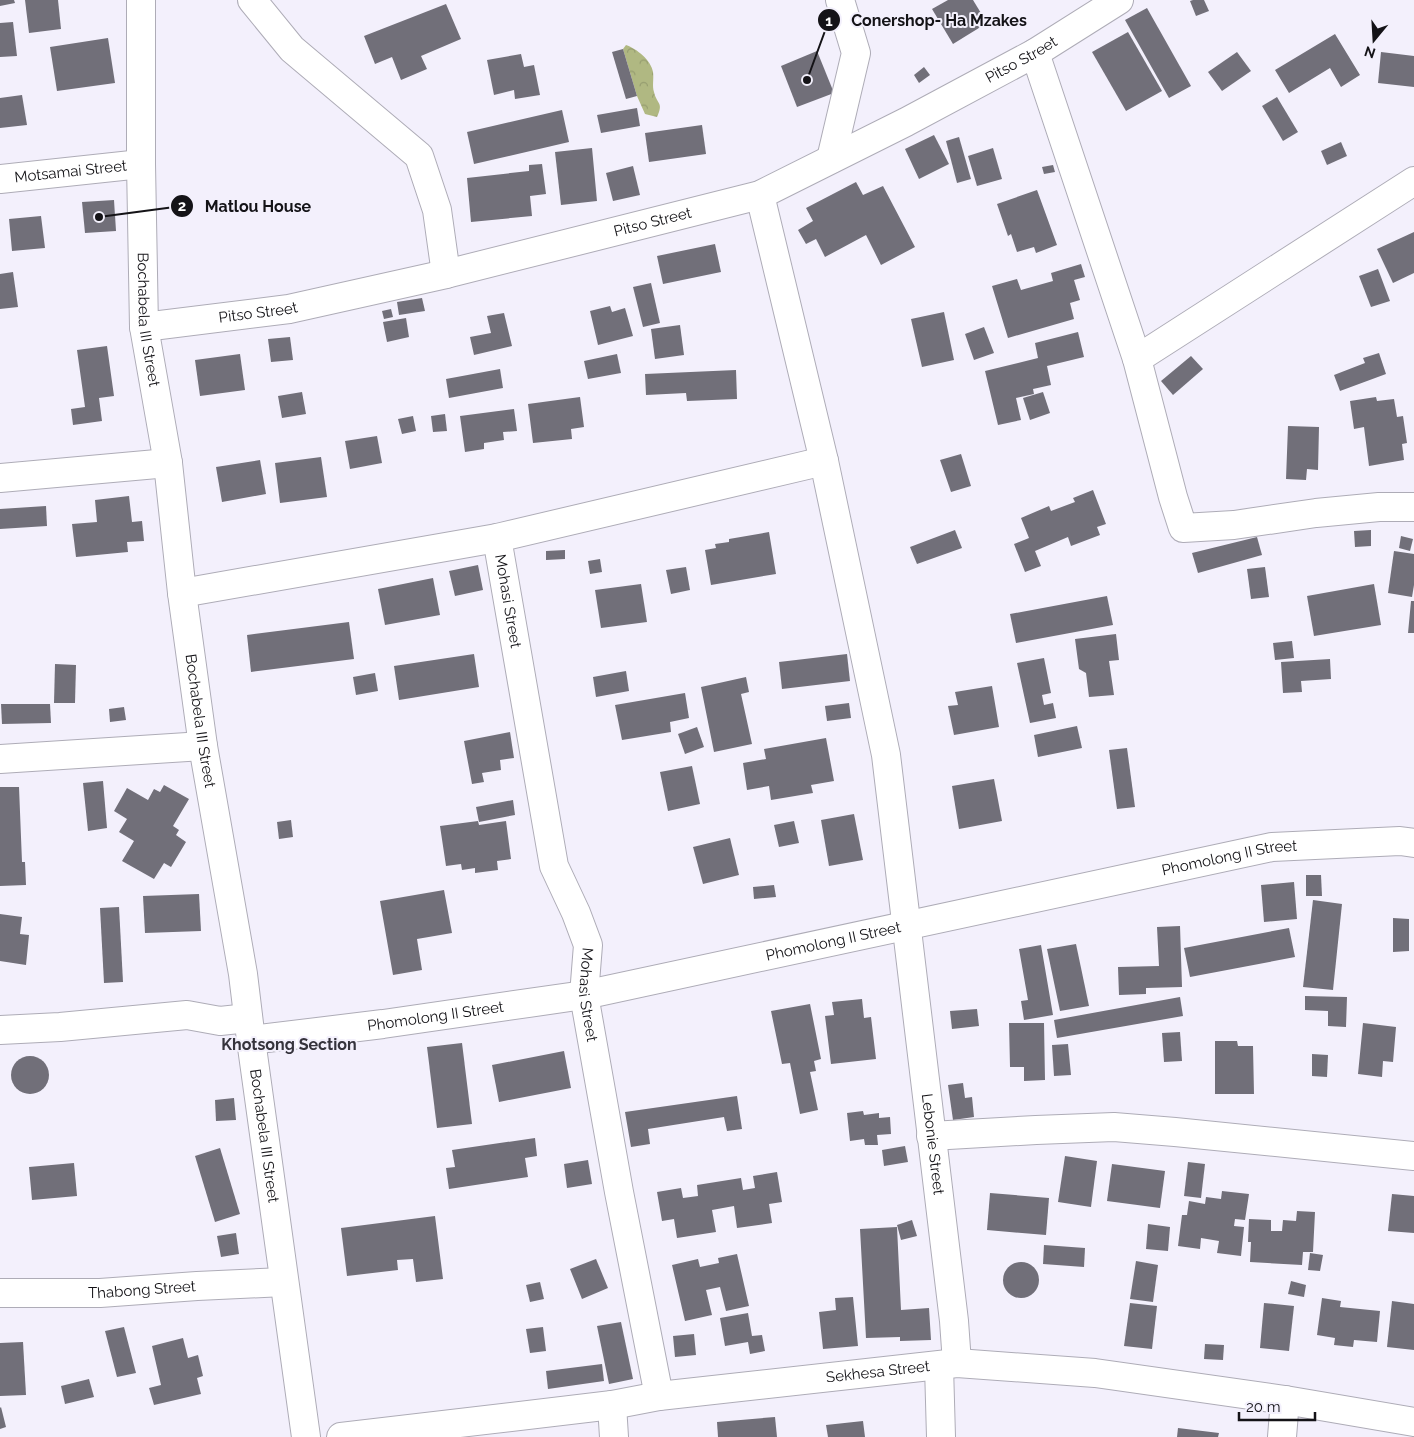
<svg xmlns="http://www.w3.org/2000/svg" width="1414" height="1437" font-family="Raleway,sans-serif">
  <defs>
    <pattern id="forest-crowns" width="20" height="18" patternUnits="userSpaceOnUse" patternTransform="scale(1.25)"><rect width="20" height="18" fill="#b0b882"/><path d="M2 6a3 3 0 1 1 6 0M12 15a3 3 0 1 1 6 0" fill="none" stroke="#969d70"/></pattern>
  </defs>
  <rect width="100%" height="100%" fill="#f3f0fc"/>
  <path fill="url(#forest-crowns)" d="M626,45c11,4 25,15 27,27 1,7 -1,14 1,20 3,13 10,10 3,25l-12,-3 -8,-18 -14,-47z"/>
  <g fill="#716f79">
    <polygon points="0,0 14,0 15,3 0,6"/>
    <polygon points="25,0 58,0 61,29 29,33"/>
    <polygon points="948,0 973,0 987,23 953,44 932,9"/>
    <polygon points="1193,0 1204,0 1209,11 1196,16 1190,1"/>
    <polygon points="446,4 461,39 421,56 427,69 401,80 392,57 375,64 364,36"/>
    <polygon points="1147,8 1191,86 1169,98 1125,20"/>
    <polygon points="13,22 17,56 0,57 0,23"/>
    <polygon points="1128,32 1162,91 1126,111 1092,52"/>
    <polygon points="1335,34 1360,75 1341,87 1330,68 1289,93 1275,70"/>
    <polygon points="108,38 115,83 57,91 50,47"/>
    <polygon points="623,49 637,96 626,99 612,52"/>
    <polygon points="817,51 834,93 797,107 781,66"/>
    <polygon points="1237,52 1251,71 1222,91 1208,72"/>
    <polygon points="1381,52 1414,56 1414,87 1378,83"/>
    <polygon points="521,54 524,67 534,65 540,95 515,99 514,90 494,95 487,60"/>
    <polygon points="924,67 930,75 919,83 914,75"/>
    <polygon points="22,95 27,125 0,128 0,98"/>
    <polygon points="1277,97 1298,132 1283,141 1262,106"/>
    <polygon points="637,108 640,126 601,133 597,115"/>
    <polygon points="562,110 569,142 474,164 467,132"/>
    <polygon points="702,125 706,154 649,162 645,133"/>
    <polygon points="934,135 949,164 919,179 905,149"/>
    <polygon points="959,137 971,179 957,183 946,141"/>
    <polygon points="1341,142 1347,156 1327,165 1321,151"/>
    <polygon points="592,148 597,201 561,205 555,152"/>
    <polygon points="993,148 1002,179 977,186 968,156"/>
    <polygon points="542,164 546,194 530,196 532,216 471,222 467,178 529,171 529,165"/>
    <polygon points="1053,165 1055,172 1044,174 1042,167"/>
    <polygon points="633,166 640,195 613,201 606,173"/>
    <polygon points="856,182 863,195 883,186 915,247 881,265 866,235 825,257 816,239 806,244 798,230 813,221 806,208"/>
    <polygon points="1037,190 1057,245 1036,253 1034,247 1017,252 1011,234 1008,236 997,204"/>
    <polygon points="114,200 116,231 85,233 82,202"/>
    <polygon points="41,216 45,248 12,251 9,219"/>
    <polygon points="1414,232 1414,273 1393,283 1377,249"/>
    <polygon points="715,244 721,272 663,284 657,256"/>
    <polygon points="1081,264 1085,277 1074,280 1080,300 1070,303 1074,319 1008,338 992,286 1017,279 1021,290 1053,281 1051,273"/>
    <polygon points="1378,269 1390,301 1371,307 1359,276"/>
    <polygon points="13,272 18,307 0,309 0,274"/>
    <polygon points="651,283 660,323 643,327 633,287"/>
    <polygon points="422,298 425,311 399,315 397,302"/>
    <polygon points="610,306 612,312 625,308 633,336 598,345 590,311"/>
    <polygon points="391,309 393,317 384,319 382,311"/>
    <polygon points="944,312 954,360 922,367 911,319"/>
    <polygon points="504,313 512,346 474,355 470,337 491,333 487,316"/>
    <polygon points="406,318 409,337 387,342 383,322"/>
    <polygon points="680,325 684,355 655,359 651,329"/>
    <polygon points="984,327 994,353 974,360 965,334"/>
    <polygon points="1078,332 1084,357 1047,366 1051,385 1033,389 1034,394 1016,398 1021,420 998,425 985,371 1038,358 1035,343"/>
    <polygon points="290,337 293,360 271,362 268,339"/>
    <polygon points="107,346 114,396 99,398 102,421 73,425 71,409 85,407 77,350"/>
    <polygon points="1379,353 1386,374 1340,391 1334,375 1365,363 1363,358"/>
    <polygon points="240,354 245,390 200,396 195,360"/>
    <polygon points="617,354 621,373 588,379 584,361"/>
    <polygon points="1191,356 1203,369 1173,395 1161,381"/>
    <polygon points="500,369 503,388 449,398 446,379"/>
    <polygon points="736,370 737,399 687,401 686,393 646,395 645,374"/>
    <polygon points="302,392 306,414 282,418 278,396"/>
    <polygon points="1043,392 1050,413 1030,420 1023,398"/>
    <polygon points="580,397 584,427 571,429 572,439 533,443 528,404"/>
    <polygon points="1376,397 1377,401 1394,399 1397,417 1403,416 1407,443 1402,444 1404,460 1369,466 1364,427 1354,429 1350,401"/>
    <polygon points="514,409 517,431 503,432 504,440 484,443 484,449 465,452 460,416"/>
    <polygon points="445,414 447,431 433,432 431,416"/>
    <polygon points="413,416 416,431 402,434 398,419"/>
    <polygon points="1288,426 1319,427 1318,470 1307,469 1306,480 1286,479"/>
    <polygon points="377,436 382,463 350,469 345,441"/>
    <polygon points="961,454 971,486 951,492 940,460"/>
    <polygon points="321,457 327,497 280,503 275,463"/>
    <polygon points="260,460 266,494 222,502 216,467"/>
    <polygon points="1093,490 1106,524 1097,527 1100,535 1071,546 1068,537 1035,551 1041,566 1025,572 1014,544 1029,538 1021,518 1049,506 1051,511 1075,502 1073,498"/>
    <polygon points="129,496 132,522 142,521 144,541 127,542 128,552 76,557 72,524 97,522 95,500"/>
    <polygon points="46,506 47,526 0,529 0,509"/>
    <polygon points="955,530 962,548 917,564 910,547"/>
    <polygon points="1371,530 1371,546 1355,547 1354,531"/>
    <polygon points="769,532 776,574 711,585 705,550 716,548 715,544 729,542 729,539"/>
    <polygon points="1401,536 1413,539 1410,551 1399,548"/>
    <polygon points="1257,537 1262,555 1198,573 1192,553"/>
    <polygon points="565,550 565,559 546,560 546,551"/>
    <polygon points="1394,551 1414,554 1414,585 1412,597 1388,593"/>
    <polygon points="600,559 602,572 590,574 588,561"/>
    <polygon points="478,565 483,590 455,596 449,571"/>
    <polygon points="686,567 690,590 671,594 666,570"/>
    <polygon points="1265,567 1269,597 1251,599 1247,569"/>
    <polygon points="433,578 440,615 385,625 378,589"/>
    <polygon points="641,584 647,622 601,628 595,590"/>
    <polygon points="1374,584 1381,625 1314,636 1307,596"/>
    <polygon points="1107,596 1113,625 1016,643 1010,614"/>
    <polygon points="1411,601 1414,601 1414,633 1408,633"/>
    <polygon points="349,622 354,659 251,672 247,635"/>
    <polygon points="1116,634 1119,660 1109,661 1114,695 1089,697 1086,673 1079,669 1075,639"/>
    <polygon points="1292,641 1294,658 1275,660 1273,643"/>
    <polygon points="474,654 479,687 399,700 394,666"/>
    <polygon points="847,654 850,681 782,689 779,662"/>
    <polygon points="1044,658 1051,693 1042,695 1044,705 1053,703 1056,718 1030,723 1017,663"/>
    <polygon points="1330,659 1331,679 1301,681 1302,692 1283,693 1281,662"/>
    <polygon points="55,664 76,665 75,703 54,703"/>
    <polygon points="626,671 629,691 596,697 593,677"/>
    <polygon points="375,673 378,691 356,695 353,677"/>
    <polygon points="746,677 749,692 741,694 752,744 714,752 701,687"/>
    <polygon points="992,686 999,727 954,735 948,706 958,705 955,692"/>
    <polygon points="685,693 689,718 670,722 671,732 622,740 615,705"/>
    <polygon points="849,703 851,718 827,721 825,706"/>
    <polygon points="1,704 50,704 51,723 2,724"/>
    <polygon points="124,707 126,720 110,722 109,709"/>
    <polygon points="1077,726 1082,748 1038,757 1034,735"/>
    <polygon points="697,727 704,747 685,754 678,734"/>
    <polygon points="510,732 514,758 500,760 501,770 482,773 484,782 472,784 464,741"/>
    <polygon points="826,738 834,781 811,785 813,793 771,800 769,786 747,790 743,763 766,759 764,749"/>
    <polygon points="1127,748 1135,807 1117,809 1109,750"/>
    <polygon points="692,766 700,804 668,811 660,772"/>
    <polygon points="994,779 1002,821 959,829 952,786"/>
    <polygon points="103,781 107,828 88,831 83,783"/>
    <polygon points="164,785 189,799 173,826 179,830 176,835 186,842 171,867 164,863 154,879 122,861 134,841 119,832 127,819 114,811 127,788 148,800 154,789 160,792"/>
    <polygon points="0,787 19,787 22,862 25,862 26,885 0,886"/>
    <polygon points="513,800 515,815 479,822 476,807"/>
    <polygon points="854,814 863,860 829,866 821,820"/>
    <polygon points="291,820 293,837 279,839 277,822"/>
    <polygon points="478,821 479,825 506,821 511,859 497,861 498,870 475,873 475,868 462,870 461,864 446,866 440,826"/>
    <polygon points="794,821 799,843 779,847 774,825"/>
    <polygon points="730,838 739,875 703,884 693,847"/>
    <polygon points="1306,875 1321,875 1322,896 1306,896"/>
    <polygon points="1294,882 1297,919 1264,922 1261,885"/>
    <polygon points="774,885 776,897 754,899 753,887"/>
    <polygon points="444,890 452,933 417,939 422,970 393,975 380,901"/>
    <polygon points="199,894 201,931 145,933 143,896"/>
    <polygon points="1313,900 1342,904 1333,990 1303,987"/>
    <polygon points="119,907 123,982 104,983 100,908"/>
    <polygon points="0,914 22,917 20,934 29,935 26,965 0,961"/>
    <polygon points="1393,918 1409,919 1409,951 1393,952"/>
    <polygon points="1180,926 1182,987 1146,988 1146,994 1119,995 1118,967 1159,966 1157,927"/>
    <polygon points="1289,928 1295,957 1190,977 1184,948"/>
    <polygon points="1076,944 1089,1006 1060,1011 1047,949"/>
    <polygon points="1041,945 1053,1015 1024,1020 1021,1001 1028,1000 1019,949"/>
    <polygon points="1305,996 1347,997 1346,1027 1328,1026 1328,1011 1305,1010"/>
    <polygon points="1180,997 1183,1016 1057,1038 1054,1020"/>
    <polygon points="862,999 864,1018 871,1017 876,1059 831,1064 825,1016 834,1015 832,1002"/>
    <polygon points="810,1004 821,1059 814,1061 816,1071 810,1072 818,1110 800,1114 790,1063 782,1064 771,1011"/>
    <polygon points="977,1009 979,1026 952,1029 950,1011"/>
    <polygon points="1009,1023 1044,1023 1045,1080 1024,1081 1024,1067 1010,1067"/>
    <polygon points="1363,1023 1396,1027 1393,1062 1383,1061 1382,1077 1358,1074"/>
    <polygon points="1180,1032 1182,1061 1164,1062 1162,1033"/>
    <polygon points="1215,1041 1237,1041 1238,1046 1253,1046 1254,1094 1215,1094"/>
    <polygon points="462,1043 472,1124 437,1128 427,1047"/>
    <polygon points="1068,1044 1071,1075 1054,1076 1052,1045"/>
    <polygon points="564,1051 571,1088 499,1102 492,1065"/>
    <polygon points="1312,1054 1328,1055 1327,1077 1312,1076"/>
    <circle cx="30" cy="1075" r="19"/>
    <polygon points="963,1083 965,1098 972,1097 974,1117 953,1120 948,1085"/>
    <polygon points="737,1096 742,1129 727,1131 724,1117 648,1129 650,1144 631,1147 625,1112"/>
    <polygon points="234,1098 236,1120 216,1121 215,1100"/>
    <polygon points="863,1111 864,1115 879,1113 879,1118 890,1117 891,1134 877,1135 878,1145 865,1145 864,1139 850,1141 847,1113"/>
    <polygon points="535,1138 537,1156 525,1158 528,1177 449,1189 446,1168 455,1167 452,1150"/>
    <polygon points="905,1146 908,1162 884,1166 882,1150"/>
    <polygon points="220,1148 240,1214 215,1222 195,1156"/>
    <polygon points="1065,1156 1097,1161 1091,1207 1058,1202"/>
    <polygon points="588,1160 592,1184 567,1188 564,1164"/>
    <polygon points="1188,1162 1205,1164 1201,1198 1184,1196"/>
    <polygon points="74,1163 77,1196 32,1200 29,1167"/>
    <polygon points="1112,1164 1165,1171 1160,1208 1107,1201"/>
    <polygon points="777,1172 782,1202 769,1204 772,1223 737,1228 734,1206 712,1210 716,1232 677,1238 674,1219 662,1221 657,1192 681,1188 683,1198 698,1196 697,1185 741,1178 743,1190 755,1188 753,1176"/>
    <polygon points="1222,1191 1249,1194 1245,1220 1235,1219 1234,1226 1244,1227 1241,1256 1217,1253 1219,1241 1201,1238 1200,1249 1178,1246 1182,1215 1187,1215 1189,1201 1205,1204 1206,1197 1221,1199"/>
    <polygon points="990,1193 1049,1198 1046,1235 987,1230"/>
    <polygon points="1392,1194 1414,1196 1414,1233 1388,1231"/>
    <polygon points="1297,1211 1315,1212 1313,1252 1303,1252 1302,1265 1250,1262 1251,1242 1248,1242 1249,1219 1271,1220 1271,1231 1282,1231 1283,1220 1296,1221"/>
    <polygon points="435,1216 443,1279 416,1282 413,1259 397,1260 398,1270 347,1276 341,1228"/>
    <polygon points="912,1220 917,1236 901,1240 897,1225"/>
    <polygon points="1148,1224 1170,1227 1168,1251 1146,1249"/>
    <polygon points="897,1227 901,1310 929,1308 931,1340 900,1341 900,1337 866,1338 860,1229"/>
    <polygon points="236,1233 239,1254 221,1257 217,1236"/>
    <polygon points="1044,1245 1085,1248 1084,1267 1043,1264"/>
    <polygon points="1310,1253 1323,1255 1320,1271 1308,1270"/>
    <polygon points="737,1254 749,1306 726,1311 720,1287 706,1290 712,1315 685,1321 672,1265 698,1259 700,1267 719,1263 718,1258"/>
    <polygon points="596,1259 608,1288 582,1299 570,1269"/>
    <polygon points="1136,1261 1158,1265 1153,1302 1130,1299"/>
    <circle cx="1021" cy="1280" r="18"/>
    <polygon points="1291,1281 1306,1285 1304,1297 1288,1294"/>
    <polygon points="540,1282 544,1299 530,1302 526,1285"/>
    <polygon points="853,1297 858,1346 823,1349 819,1312 836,1310 835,1298"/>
    <polygon points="1322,1298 1341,1301 1340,1307 1380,1311 1377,1342 1354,1340 1353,1347 1334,1345 1335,1338 1317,1335"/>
    <polygon points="1392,1301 1414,1304 1414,1350 1387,1347"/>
    <polygon points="1130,1303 1157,1306 1152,1349 1124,1346"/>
    <polygon points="1264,1303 1294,1306 1289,1351 1260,1348"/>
    <polygon points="748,1313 752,1336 762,1335 765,1351 750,1354 748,1342 725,1346 720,1318"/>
    <polygon points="621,1322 633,1379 609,1384 597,1326"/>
    <polygon points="124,1327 136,1373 117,1377 105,1331"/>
    <polygon points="543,1327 546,1351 530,1353 526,1329"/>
    <polygon points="694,1334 696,1355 675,1357 673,1336"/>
    <polygon points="183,1338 188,1358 198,1355 203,1376 197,1378 201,1394 154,1405 149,1388 161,1385 152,1346"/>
    <polygon points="23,1342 26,1395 0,1396 0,1343"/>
    <polygon points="1205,1344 1224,1345 1223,1360 1204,1359"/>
    <polygon points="602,1364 604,1381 548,1389 546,1371"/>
    <polygon points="89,1379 94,1397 65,1404 61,1386"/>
    <polygon points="1,1407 6,1427 0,1429 0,1408"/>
    <polygon points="775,1417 777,1437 718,1437 717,1422"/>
    <polygon points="863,1421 865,1437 828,1437 826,1425"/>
    <polygon points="1178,1428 1219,1433 1218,1437 1177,1437"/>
  </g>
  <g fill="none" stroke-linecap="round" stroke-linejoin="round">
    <defs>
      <g id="minor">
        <polyline points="252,0 292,49 419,156 437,210 446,274"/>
        <polyline points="1035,53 1137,359 1173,497 1183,528 1234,525 1316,513 1379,507 1414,507"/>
        <polyline points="831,159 856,53 840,0"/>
        <path id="s1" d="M0,179l141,-15"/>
        <path id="s2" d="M760,195l64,266 62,294 68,566 3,42"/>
        <path id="s3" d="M144,327l145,-18 157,-35 314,-79 146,-73 129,-69 84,-53"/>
        <polyline points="1137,359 1414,181"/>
        <polyline points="0,478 168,463"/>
        <path id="s4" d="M497,538l57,328 22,47 12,32 -4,50 35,197 40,204"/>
        <polyline points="182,593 497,538 824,461"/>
        <polyline points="0,759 203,746"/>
        <polyline points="0,1030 60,1027 187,1015 220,1021 248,1018"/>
        <path id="s5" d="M251,1040l132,-16 201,-29 688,-148 128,-6 14,2"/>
        <polyline points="931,1136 1036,1130 1114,1127 1175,1132 1414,1156"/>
        <path id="s6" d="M0,1293h100l97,-7 87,-4"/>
        <polyline points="939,1366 941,1437"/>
        <polyline points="612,1405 614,1437"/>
        <path id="s7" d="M341,1437l271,-32 47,-9 298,-33 138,10 190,27 129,22"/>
        <polyline points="1282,1437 1285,1400"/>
      </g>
      <g id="tertiary">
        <path id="s8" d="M141,0v164l3,163 24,136 14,130 21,153 40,228 8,66 55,397"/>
      </g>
    </defs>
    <use href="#minor" stroke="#aeacb7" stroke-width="30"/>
    <use href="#tertiary" stroke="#aeacb7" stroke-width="30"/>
    <use href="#minor" stroke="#fff" stroke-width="28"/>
    <use href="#tertiary" stroke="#fff" stroke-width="28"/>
  </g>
  <g text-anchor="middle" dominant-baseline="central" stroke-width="4" stroke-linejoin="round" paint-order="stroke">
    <g font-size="15" fill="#141317" stroke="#f3f0fc">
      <text stroke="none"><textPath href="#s3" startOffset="925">Pitso Street</textPath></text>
      <text stroke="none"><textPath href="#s1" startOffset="71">Motsamai Street</textPath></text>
      <text stroke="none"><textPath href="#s3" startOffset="520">Pitso Street</textPath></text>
      <text stroke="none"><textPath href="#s3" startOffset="115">Pitso Street</textPath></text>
      <text stroke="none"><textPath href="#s8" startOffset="320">Bochabela III Street</textPath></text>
      <text stroke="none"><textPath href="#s4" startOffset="64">Mohasi Street</textPath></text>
      <text stroke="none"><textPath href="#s8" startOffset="725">Bochabela III Street</textPath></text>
      <text stroke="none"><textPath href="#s5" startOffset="996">Phomolong II Street</textPath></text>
      <text stroke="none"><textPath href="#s5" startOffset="591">Phomolong II Street</textPath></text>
      <text stroke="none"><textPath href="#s4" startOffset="469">Mohasi Street</textPath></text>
      <text stroke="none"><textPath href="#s5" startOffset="186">Phomolong II Street</textPath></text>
      <text stroke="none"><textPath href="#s8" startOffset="1145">Bochabela III Street</textPath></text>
      <text stroke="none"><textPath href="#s2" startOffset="966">Lebonie Street</textPath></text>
      <text stroke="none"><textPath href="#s6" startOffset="142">Thabong Street</textPath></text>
      <text stroke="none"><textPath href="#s7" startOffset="541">Sekhesa Street</textPath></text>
    </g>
    <g font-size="16" font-weight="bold" fill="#35333c" stroke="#f3f0fc">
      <text x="289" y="1044">Khotsong Section</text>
    </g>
  </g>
  <path fill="none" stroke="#141317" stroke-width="2" d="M807 80L829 20M99 217L182 206"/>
  <g fill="#141317" stroke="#f3f0fc" stroke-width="2">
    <circle cx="807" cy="80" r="5"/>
    <circle cx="99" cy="217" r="5"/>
    <circle cx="829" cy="20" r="12"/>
    <circle cx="182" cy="206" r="12"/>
  </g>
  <g font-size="15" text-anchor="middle" font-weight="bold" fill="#fff">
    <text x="829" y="26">1</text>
    <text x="182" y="211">2</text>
  </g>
  <g font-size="16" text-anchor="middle" font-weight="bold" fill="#141317" stroke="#f3f0fc" stroke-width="4" stroke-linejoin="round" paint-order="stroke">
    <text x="939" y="26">Conershop- Ha Mzakes</text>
    <text x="258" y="212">Matlou House</text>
  </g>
  <g transform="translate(1374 40) rotate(198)" stroke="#f3f0fc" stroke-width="4" paint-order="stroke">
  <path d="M0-4L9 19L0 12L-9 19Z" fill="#141317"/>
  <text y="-8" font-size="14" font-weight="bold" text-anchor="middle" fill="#141317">N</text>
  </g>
  <path d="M1239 1412v8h76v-8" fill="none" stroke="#141317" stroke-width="2.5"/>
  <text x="1246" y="1412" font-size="15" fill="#141317" stroke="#f3f0fc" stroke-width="4" paint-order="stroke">20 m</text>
</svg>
